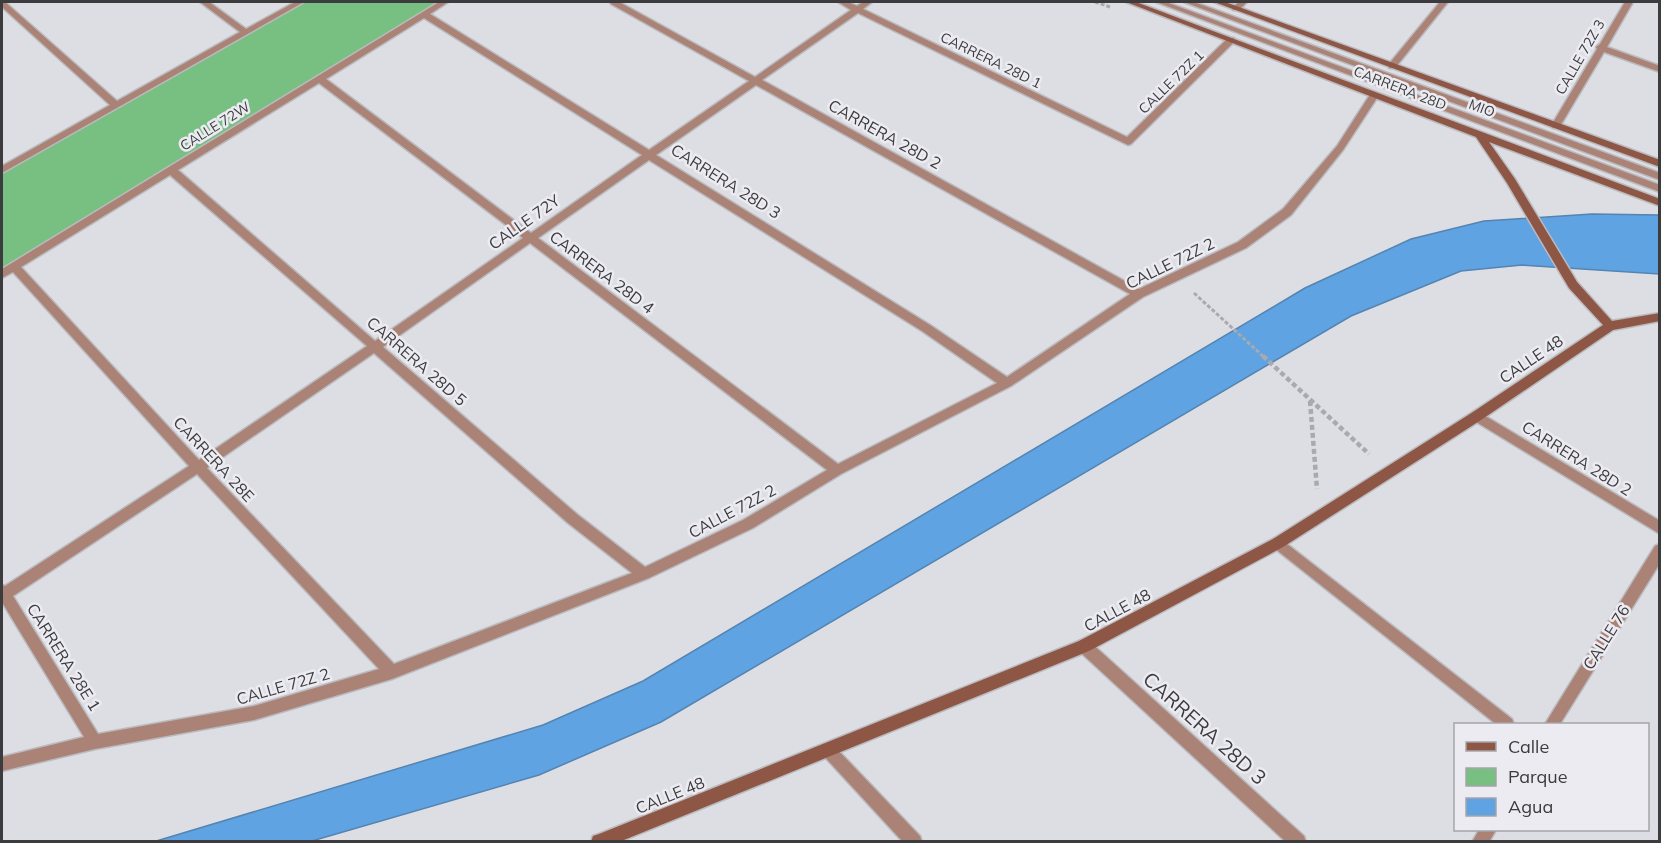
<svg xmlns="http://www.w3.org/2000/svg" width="1661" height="843" font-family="Mulish,sans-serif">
  <rect width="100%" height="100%" fill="#dddee3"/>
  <polygon fill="#77c082" points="300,2 444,2 2,274 2,170"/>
  <polygon fill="#5fa3e2" stroke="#5484b1" stroke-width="1.5" points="1592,214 1659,215 1659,274 1522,265 1461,271 1351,316 661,722 539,775 312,841 153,842 543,725 643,681 1305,288 1411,239 1484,221"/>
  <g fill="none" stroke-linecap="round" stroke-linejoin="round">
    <defs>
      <g id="lane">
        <polygon points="1156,2 1166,2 1660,185 1660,192"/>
        <polygon points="1184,2 1194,2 1660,173 1660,180"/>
      </g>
      <g id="street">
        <polygon points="2,2 5,2 117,101 240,32 200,2 209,2 246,29 295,2 304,2 2,173 2,166 110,105 2,7"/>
        <path d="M439,2h9l-18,12 219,136 100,-69 -138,-77 -1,-2h9l136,75 96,-67 -13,-8h10l9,4 6,-4h9l-9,7 264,128 101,-99h6v4l-103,102 -3,1 -270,-132 -96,67 377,209 99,-47 45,-33 54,-63 34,-53 3,-1 5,3 -36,55 -52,65 -45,33 -103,49 -132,89 -170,88 -88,54 -104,50 -257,101 -138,41 -159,29 -93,22v-14l82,-20 -82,-135v-17l3,1 184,-120 -176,-194 -11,6v-9zM424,18l218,137 -111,78 -205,-154zM319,83l204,155 -148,103 -197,-171zM756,85l374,209 -123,83 -77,-52 -274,-170zM649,160l273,171 75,52 -159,81 -300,-226zM170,175l197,171 -168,114 -178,-193zM530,243l297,227 -84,50 -98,47 -67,-52 -195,-168zM374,353l194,170 64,50 -238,91 -187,-196zM197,474l182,195 -125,37 -156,28 -85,-138z"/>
        <polygon points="1239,2 1247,2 1239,10 1233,10 1232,8"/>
        <polygon points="1440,2 1448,2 1395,68 1389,68 1389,64"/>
        <polygon points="1625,2 1633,2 1607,47 1660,66 1660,72 1604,52 1559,128 1553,128 1551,126 1597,49 1596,47 1600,44"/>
        <polygon points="1477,411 1660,521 1660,534 1473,420 1471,416 1473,412"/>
        <polygon points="1278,537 1512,719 1514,724 1496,724 1273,547 1271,543 1273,539"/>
        <polygon points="1660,544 1660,563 1560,724 1545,724 1655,546"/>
        <polygon points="1084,639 1089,641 1304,836 1306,842 1286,842 1079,651 1077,646 1079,641"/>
        <polygon points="828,743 833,745 920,836 922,842 903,842 823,755 821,750 823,745"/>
        <polygon points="1479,830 1496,830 1489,842 1472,842"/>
      </g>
      <g id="secondary">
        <polygon points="1126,2 1136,2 1660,199 1660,206 1489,142 1515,179 1577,282 1612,321 1660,313 1660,321 1613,330 1481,420 1283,547 1089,651 619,842 591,842 593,836 599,834 1079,641 1273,539 1473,412 1603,325 1569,288 1507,183 1476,137"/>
        <polygon points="1214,2 1225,2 1660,160 1660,167"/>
      </g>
    </defs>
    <use href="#lane" stroke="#bababf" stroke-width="3"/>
    <use href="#street" stroke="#bababf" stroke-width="3"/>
    <use href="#secondary" stroke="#bababf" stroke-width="3"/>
    <g stroke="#aaaaae" stroke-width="3" stroke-dasharray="4 2" stroke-linecap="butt">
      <polyline points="1095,2 1110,7"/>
      <polyline points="1194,293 1265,358"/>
    </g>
    <g stroke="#aaaaae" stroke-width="4.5" stroke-dasharray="5 3" stroke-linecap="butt">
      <polyline points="1263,356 1369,454"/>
      <polyline points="1310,401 1317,489"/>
    </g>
    <use href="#lane" fill="#ab8376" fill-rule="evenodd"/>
    <use href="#street" fill="#ab8376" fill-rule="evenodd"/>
    <use href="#secondary" fill="#8e5745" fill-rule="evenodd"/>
  </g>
  <g text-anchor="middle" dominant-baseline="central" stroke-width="5" stroke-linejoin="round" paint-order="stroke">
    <g font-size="14" fill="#3c3c3e" stroke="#ebebf1">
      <text transform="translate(1580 57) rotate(-60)">CALLE 72Z 3</text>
      <text transform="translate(991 60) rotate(26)">CARRERA 28D 1</text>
      <text transform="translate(1171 82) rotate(-44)">CALLE 72Z 1</text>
      <text transform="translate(1400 88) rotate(21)">CARRERA 28D</text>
      <text transform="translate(1482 108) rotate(21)">MIO</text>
      <text transform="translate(215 126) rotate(-32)">CALLE 72W</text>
    </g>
    <g font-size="16" fill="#3c3c3e" stroke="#ebebf1">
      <text transform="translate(885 134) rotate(29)">CARRERA 28D 2</text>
      <text transform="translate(726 181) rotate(32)">CARRERA 28D 3</text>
      <text transform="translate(524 222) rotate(-35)">CALLE 72Y</text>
      <text transform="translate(1170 263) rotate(-26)">CALLE 72Z 2</text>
      <text transform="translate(602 272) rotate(37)">CARRERA 28D 4</text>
      <text transform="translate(1531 359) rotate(-34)">CALLE 48</text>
      <text transform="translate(417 361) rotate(41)">CARRERA 28D 5</text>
      <text transform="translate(1577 458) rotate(32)">CARRERA 28D 2</text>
      <text transform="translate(214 459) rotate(47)">CARRERA 28E</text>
      <text transform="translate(732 511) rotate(-28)">CALLE 72Z 2</text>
      <text transform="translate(1117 610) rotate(-28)">CALLE 48</text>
      <text transform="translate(1606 637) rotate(-58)">CALLE 76</text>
      <text transform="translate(64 657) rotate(58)">CARRERA 28E 1</text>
      <text transform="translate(283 686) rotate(-16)">CALLE 72Z 2</text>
      <text transform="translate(670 795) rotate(-22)">CALLE 48</text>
    </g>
    <g font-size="20" fill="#3c3c3e" stroke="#ebebf1">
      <text transform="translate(1205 728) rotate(42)">CARRERA 28D 3</text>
    </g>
  </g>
  <rect width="1661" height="843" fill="none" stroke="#3c3c3e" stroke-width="6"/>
  <rect x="1454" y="723" width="195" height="108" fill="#ebebf1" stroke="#a5a5a9" stroke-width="1.5"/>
  <rect x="1466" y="742" width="30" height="9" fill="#8e5745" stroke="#a5a5a9" stroke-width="1.5"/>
  <text x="1508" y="753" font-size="18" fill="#3c3c3e">Calle</text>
  <rect x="1466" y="768" width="30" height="18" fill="#77c082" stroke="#a5a5a9" stroke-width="1.5"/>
  <text x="1508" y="783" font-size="18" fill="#3c3c3e">Parque</text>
  <rect x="1466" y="798" width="30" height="18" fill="#5fa3e2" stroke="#a5a5a9" stroke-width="1.5"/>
  <text x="1508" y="813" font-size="18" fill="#3c3c3e">Agua</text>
</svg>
